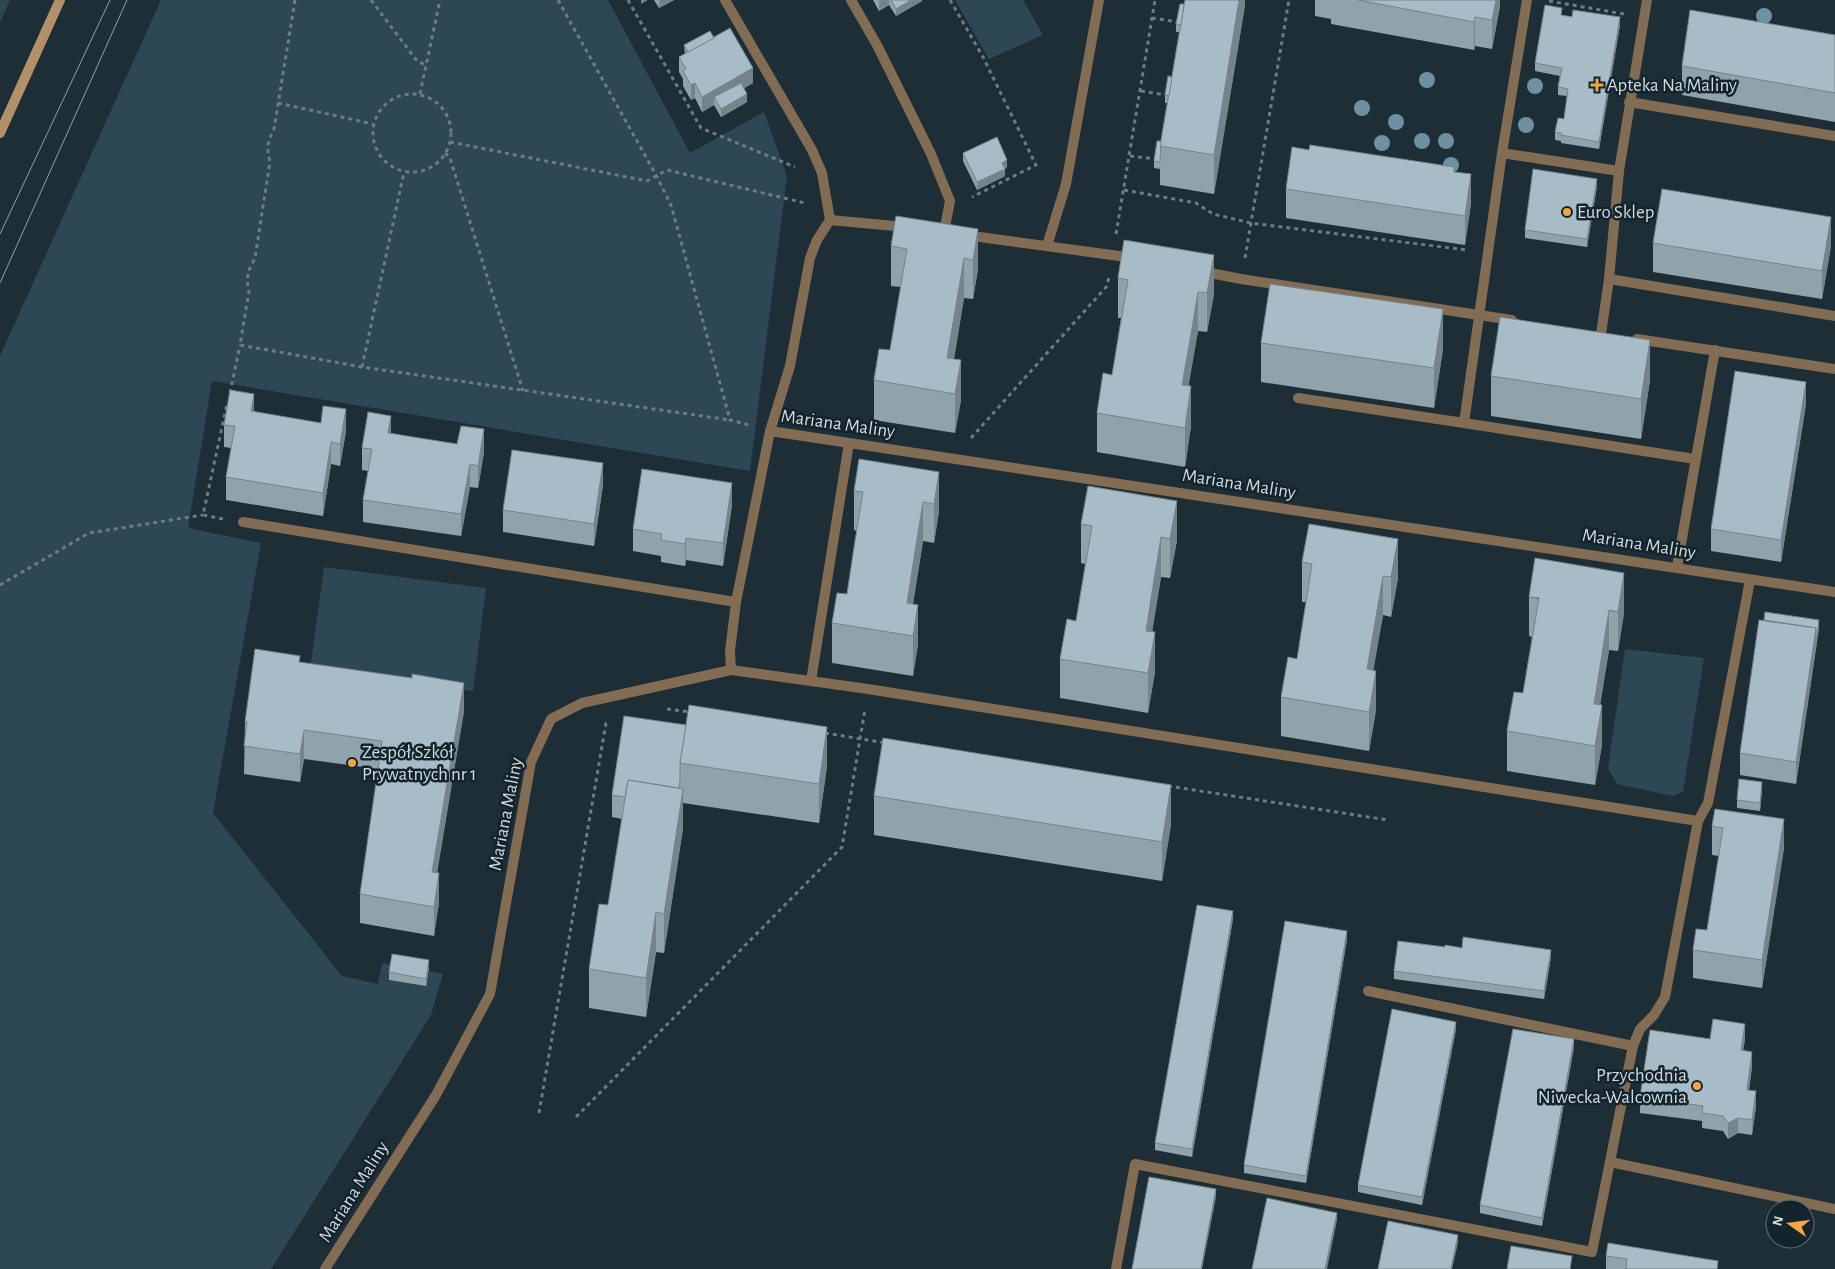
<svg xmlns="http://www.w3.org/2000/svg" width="1835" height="1269" font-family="'Alegreya Sans',sans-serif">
  <rect width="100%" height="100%" fill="#1d2e36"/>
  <g fill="#2d4854">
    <polygon points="0,0 10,0 0,23"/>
    <polygon points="161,0 608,0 690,153 764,112 787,176 750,471 212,381 188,528 261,543 213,813 342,976 378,984 382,963 443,974 431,1015 271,1269 0,1269 0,356"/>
    <polygon points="955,0 1023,0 1043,35 989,59"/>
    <polygon points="324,567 486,588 473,691 310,670"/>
    <polygon points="1625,649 1704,658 1683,792 1673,796 1617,784 1608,768"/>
  </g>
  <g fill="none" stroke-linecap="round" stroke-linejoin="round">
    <g stroke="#6d7b82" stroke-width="3" stroke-dasharray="4 4" stroke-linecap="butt">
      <path d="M295,0l-21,129c-6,12 -8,19 -4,33l-15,96 -6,12 -2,11 2,10 -9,54 122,22 368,53"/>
      <polyline points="371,0 417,61 426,65"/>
      <polyline points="558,0 656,175 671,205 730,420 749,425"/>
      <polyline points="628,0 701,128 795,167"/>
      <polyline points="950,0 983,57 1036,165 972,197"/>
      <polyline points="1549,1 1624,14"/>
      <polyline points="1152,18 1178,22"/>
      <polyline points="1141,91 1166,95"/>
      <circle cx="412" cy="133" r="39"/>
      <polyline points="420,94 440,0"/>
      <polyline points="278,103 373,124"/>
      <polyline points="450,142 647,181 667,170 805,203"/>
      <polyline points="445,153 450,158 523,391"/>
      <polyline points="1130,156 1156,159"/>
      <polyline points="1124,190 1196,203 1213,214 1251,223 1466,250"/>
      <polyline points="1116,234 1155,0"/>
      <polyline points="1245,258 1289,0"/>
      <polyline points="362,367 404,172"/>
      <polyline points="230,393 240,345"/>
      <polyline points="971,438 1107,286 1109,277"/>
      <polyline points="223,519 203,515 227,404"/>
      <polyline points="0,585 89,533 203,515"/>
      <polyline points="667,709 690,712"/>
      <polyline points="825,733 886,743"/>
      <polyline points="1168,786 1388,820"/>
      <polyline points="539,1113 606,723 610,722"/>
      <polyline points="576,1117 842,847 865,709"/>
    </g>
    <g stroke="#826c53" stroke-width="10">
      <polyline points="725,0 812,150 822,173 830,220 817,240 810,258 790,366 770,431"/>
      <polyline points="851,0 877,45 931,154 950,201 944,232"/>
      <polyline points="1527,0 1502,153 1464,423 1695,459"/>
      <polyline points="1629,102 1835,136"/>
      <polyline points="1502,153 1619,171"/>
      <polyline points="830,220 906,227"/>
      <polyline points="965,235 1134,258"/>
      <polyline points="1047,246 1066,184 1099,0"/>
      <polyline points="1200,271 1241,279 1512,320"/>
      <polyline points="1609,279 1835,316"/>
      <polyline points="1601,334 1609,279 1619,171 1647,0"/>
      <polyline points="1637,339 1835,369"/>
      <polyline points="1298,398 1464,423"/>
      <polyline points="243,522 736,602"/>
      <polyline points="1677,567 1715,350"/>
      <polyline points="731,670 868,689 1698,821"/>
      <polyline points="811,681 849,443"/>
      <polyline points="1368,991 1633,1046"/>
      <polyline points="1610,1162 1835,1209"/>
      <polyline points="1116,1269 1135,1164 1592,1252 1633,1046 1640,1029 1654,1015 1665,997 1698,821 1708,803 1750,580"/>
    </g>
    <polyline stroke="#826c53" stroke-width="10" points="325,1269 436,1095 490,994 531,762 551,719 582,703 731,670 730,651 736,602 770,431 1835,592"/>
    <polyline stroke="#b49068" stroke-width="10" points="0,133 60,0"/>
    <g stroke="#92a0a6" stroke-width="1">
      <polyline points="0,234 110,0"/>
      <polyline points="0,283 127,0"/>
    </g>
  </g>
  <g fill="#6e90a1">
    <circle cx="1764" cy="16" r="8"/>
    <circle cx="1427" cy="80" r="8"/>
    <circle cx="1535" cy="86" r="8"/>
    <circle cx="1362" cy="108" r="8"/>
    <circle cx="1396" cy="122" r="8"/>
    <circle cx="1526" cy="125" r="8"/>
    <circle cx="1422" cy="141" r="8"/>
    <circle cx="1446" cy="141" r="8"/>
    <circle cx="1382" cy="143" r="8"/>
    <circle cx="1451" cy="165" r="8"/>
  </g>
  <g fill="#90a2aa">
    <polygon points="654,0 674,0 659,8"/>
    <polygon points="873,0 922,0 922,1 896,16 889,5 879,11"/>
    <polygon points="1245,0 1245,5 1214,194 1160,185 1160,169 1154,168 1154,161 1161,141 1167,103 1165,103 1165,95 1172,77 1179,32 1176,32 1176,24 1184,4"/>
    <polygon points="1315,0 1500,0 1500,6 1492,49 1475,46 1474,50 1331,24 1331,19 1315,16"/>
    <polygon points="1562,15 1620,25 1599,149 1561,143 1561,141 1555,140 1555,132 1564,119 1567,96 1558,95 1558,87 1560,76 1535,71 1535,63"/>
    <polygon points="1835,35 1835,122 1682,95 1682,66"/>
    <polygon points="714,38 753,83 744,88 747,102 721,117 714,105 702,112 695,98 691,100 683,86 683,79 679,72 679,57 685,54 684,45"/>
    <polygon points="963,153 1007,167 1005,169 1005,176 977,190 963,161"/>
    <polygon points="1454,172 1471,203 1465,245 1286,218 1286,189"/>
    <polygon points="1597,186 1587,247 1525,238 1525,230"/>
    <polygon points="978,229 978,269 973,299 964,298 954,359 961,400 955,433 874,420 874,380 890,350 901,287 891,286 891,246"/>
    <polygon points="1653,243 1831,246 1822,299 1653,272"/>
    <polygon points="1118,278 1214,294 1207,332 1198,331 1188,386 1191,426 1185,467 1097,452 1097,413 1112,375 1121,318 1118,318"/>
    <polygon points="1261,343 1443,349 1434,408 1261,382"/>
    <polygon points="1491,376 1650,380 1641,439 1491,416"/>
    <polygon points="1806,404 1781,562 1711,551 1711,529"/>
    <polygon points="254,412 346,431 340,466 331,464 323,516 226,500 226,477 231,448 224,447 224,425"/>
    <polygon points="391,433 484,452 478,488 470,487 461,536 363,522 363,500 368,471 362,470 362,448"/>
    <polygon points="939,472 939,511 934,543 923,541 913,604 918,644 913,676 832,663 832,623 847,594 857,531 854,530 854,491"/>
    <polygon points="603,485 594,546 503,532 503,510"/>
    <polygon points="732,505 723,566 686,560 685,566 661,562 661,556 633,551 633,529"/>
    <polygon points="1081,524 1177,540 1170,578 1161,577 1152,632 1155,672 1148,713 1060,698 1060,659 1076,621 1085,564 1081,563"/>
    <polygon points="1302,562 1398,578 1391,617 1383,615 1373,670 1376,710 1369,751 1281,736 1281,697 1297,659 1306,602 1302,602"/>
    <polygon points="1529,597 1624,613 1618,651 1609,650 1600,705 1602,745 1595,785 1507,771 1507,731 1523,693 1532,637 1529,636"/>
    <polygon points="1819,628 1796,784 1740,775 1740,753"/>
    <polygon points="300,662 464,711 437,873 439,902 434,936 360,923 360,894 378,769 304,759 300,782 244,774 245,722"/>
    <polygon points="624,716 827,766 819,823 683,803 683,828 664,953 656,952 646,1017 589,1008 589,969 608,905 622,819 612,817 612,795"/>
    <polygon points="1762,790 1760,811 1737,808 1737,800"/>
    <polygon points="874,796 1171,824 1162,881 874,835"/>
    <polygon points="1715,809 1784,848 1762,988 1693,978 1693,950 1707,930 1719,856 1712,855 1712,826"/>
    <polygon points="1233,919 1192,1157 1155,1150 1155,1143"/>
    <polygon points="1347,939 1306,1183 1244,1173 1244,1165"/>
    <polygon points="1445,947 1462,948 1551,957 1544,999 1394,979 1394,971"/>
    <polygon points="429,968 426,986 389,980 389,972"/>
    <polygon points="1456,1029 1422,1205 1358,1192 1358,1185"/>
    <polygon points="1710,1039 1745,1039 1743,1050 1752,1067 1749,1090 1756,1106 1752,1135 1738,1133 1728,1139 1723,1131 1702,1128 1702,1121 1640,1113 1640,1097"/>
    <polygon points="1574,1047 1542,1226 1480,1213 1480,1205"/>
    <polygon points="1606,1256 1718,1269 1606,1269"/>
  </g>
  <g fill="#75848b">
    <polygon points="641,0 648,0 641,4"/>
    <polygon points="660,0 674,0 659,8 659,1"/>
    <polygon points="879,0 889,0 889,5 879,11"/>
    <polygon points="911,0 922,0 922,1 896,16 896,9"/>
    <polygon points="1239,0 1245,0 1245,5 1214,194 1214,155"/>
    <polygon points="1496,0 1500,0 1500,6 1492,49 1492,20"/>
    <polygon points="1475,17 1475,46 1474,50 1474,22"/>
    <polygon points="1620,17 1620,25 1599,149 1599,142"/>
    <polygon points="753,68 753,83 718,104 714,97 714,105 702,112 702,97"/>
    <polygon points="695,83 695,98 691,100 691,85"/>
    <polygon points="747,94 747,102 721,117 721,109"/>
    <polygon points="1007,160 1007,167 1005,169 1005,176 977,190 977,182 1002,163"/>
    <polygon points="1471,174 1471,203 1465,245 1465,216"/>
    <polygon points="1597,179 1597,186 1587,247 1587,239"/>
    <polygon points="1831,217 1831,246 1822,299 1822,271"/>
    <polygon points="978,229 978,269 973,299 973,260"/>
    <polygon points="1214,255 1214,294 1207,332 1207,293"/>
    <polygon points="964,258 964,298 948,392 947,358"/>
    <polygon points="1198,292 1198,331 1182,425 1182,385"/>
    <polygon points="1443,309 1443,349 1434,408 1434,368"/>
    <polygon points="1650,340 1650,380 1641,439 1641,399"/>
    <polygon points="961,360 961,400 955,433 955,394"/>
    <polygon points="1806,382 1806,404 1781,562 1781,540"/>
    <polygon points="1191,386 1191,426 1185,467 1185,428"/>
    <polygon points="254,394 254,416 251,411"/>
    <polygon points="346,409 346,431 340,466 340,444"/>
    <polygon points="391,416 391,439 388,433"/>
    <polygon points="484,429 484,452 478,488 478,466"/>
    <polygon points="331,442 331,464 323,516 323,493"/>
    <polygon points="603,463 603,485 594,546 594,524"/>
    <polygon points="470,464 470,487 461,536 461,514"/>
    <polygon points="939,472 939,511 934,543 934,504"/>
    <polygon points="732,483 732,505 723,566 723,543"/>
    <polygon points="1177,501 1177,540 1170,578 1170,539"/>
    <polygon points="923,502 923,541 908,635 907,603"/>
    <polygon points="1161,537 1161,577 1146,670 1146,631"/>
    <polygon points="686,538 686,560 685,566 685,544"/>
    <polygon points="1398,539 1398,578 1391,617 1391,577"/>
    <polygon points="1624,573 1624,613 1618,651 1618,612"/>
    <polygon points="1383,576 1383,615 1367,708 1367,669"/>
    <polygon points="918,605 918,644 913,676 913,636"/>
    <polygon points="1609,610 1609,650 1594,743 1594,704"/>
    <polygon points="1819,620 1819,628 1796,784 1796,762 1816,628"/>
    <polygon points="1155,632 1155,672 1148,713 1148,673"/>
    <polygon points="1376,671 1376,710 1369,751 1369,712"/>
    <polygon points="464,683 464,711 432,900 432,872"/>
    <polygon points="1602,705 1602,745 1595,785 1595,746"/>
    <polygon points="827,727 827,766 819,823 819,784"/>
    <polygon points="304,730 304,759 300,782 300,754"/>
    <polygon points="1762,782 1762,790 1760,811 1760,803"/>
    <polygon points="1171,785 1171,824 1162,881 1162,842"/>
    <polygon points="683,789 683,828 664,953 664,914"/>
    <polygon points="1784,819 1784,848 1762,988 1762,960"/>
    <polygon points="439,873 439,902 434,936 434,907"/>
    <polygon points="1233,911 1233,919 1192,1157 1192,1149"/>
    <polygon points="656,912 656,952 646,1017 646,978"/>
    <polygon points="1347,931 1347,939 1306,1183 1306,1176"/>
    <polygon points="1551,950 1551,957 1544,999 1544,991"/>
    <polygon points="429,960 429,968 426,986 426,979"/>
    <polygon points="1456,1022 1456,1029 1422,1205 1422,1197"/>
    <polygon points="1745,1024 1745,1039 1741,1065 1741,1050"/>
    <polygon points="1574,1039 1574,1047 1542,1226 1542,1218"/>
    <polygon points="1752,1052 1752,1067 1747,1105 1747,1090"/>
    <polygon points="1756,1091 1756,1106 1752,1135 1752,1120"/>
    <polygon points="1738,1118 1738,1133 1728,1139 1728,1123"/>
    <polygon points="1216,1189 1216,1197 1202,1269 1201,1269"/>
    <polygon points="1337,1213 1337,1220 1327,1269 1325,1269"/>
    <polygon points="1458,1235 1458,1243 1452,1269 1451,1269"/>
  </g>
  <g fill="#a7bcc6" stroke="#75848b">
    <polygon points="891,0 911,0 896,9"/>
    <polygon points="1185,0 1239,0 1214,155 1160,146"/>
    <polygon points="1358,0 1496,0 1492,20 1475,17 1474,22"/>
    <polygon points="1180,4 1184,4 1181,25 1176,24"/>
    <polygon points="1545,5 1562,8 1561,15 1572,17 1573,10 1620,17 1599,142 1561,135 1561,133 1555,132 1558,118 1564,119 1568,89 1558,87 1562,68 1535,63"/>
    <polygon points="1690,10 1835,35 1835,93 1682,66"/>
    <polygon points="730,28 753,68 702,97 695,83 691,85 683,71 686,69 679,57"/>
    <polygon points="710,31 714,38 688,52 684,45"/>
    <polygon points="1168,76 1172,77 1169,96 1165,95"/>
    <polygon points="741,83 747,94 721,109 714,97"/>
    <polygon points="997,137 1007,160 1002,163 1005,169 977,182 963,153"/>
    <polygon points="1157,141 1161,141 1160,162 1154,161"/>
    <polygon points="1310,145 1454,167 1454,172 1471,174 1465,216 1286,189 1292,147 1309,150"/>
    <polygon points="1533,169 1597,179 1587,239 1525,230"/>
    <polygon points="1662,189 1831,217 1822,271 1653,243"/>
    <polygon points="896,216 978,229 973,260 964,258 947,358 961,360 955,394 874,380 879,349 890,350 907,249 891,246"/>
    <polygon points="1124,240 1214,255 1207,293 1198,292 1190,340 1182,385 1191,386 1185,428 1097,413 1103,373 1112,375 1128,280 1118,278"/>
    <polygon points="1270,284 1443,309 1434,368 1261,343"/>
    <polygon points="1500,317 1650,340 1641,399 1491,376"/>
    <polygon points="1735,371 1806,382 1781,540 1711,529"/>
    <polygon points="230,390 254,394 251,411 321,423 323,406 346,409 340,444 331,442 323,493 226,477 235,426 224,425"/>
    <polygon points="368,412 391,416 388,433 457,444 461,426 484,429 478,466 470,464 461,514 363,500 372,449 362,448"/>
    <polygon points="512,450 603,463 594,524 503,510"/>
    <polygon points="859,459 939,472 934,504 923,502 915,551 907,603 918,605 913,636 832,623 837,593 847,594 855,541 863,492 854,491"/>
    <polygon points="642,469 732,483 723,543 686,538 685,544 661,540 662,534 633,529"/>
    <polygon points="1088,486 1177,501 1170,539 1161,537 1153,586 1146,631 1155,632 1148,673 1060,659 1067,619 1076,621 1092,526 1081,524"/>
    <polygon points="1309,524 1398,539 1391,577 1383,576 1367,669 1376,671 1369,712 1281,697 1288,657 1297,659 1312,564 1302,562"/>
    <polygon points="1535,558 1624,573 1618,612 1609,610 1594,704 1602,705 1595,746 1507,731 1514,692 1523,693 1539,598 1529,597"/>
    <polygon points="1765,612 1819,620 1816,643 1816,628 1764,620"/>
    <polygon points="1759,620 1816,628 1796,762 1740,753"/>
    <polygon points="255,649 300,656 299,662 412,678 412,674 464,683 432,872 439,873 434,907 360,894 382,741 304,730 300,754 244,746 247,722 245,722"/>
    <polygon points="689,705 827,727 819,784 680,763"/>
    <polygon points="624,716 686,725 680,763 680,780 679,788 628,780 625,797 612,795"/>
    <polygon points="883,738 1171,785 1162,842 874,796"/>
    <polygon points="1739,779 1762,782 1760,803 1737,800"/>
    <polygon points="628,780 683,789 664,914 656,912 646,978 589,969 599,904 608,905"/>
    <polygon points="1715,809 1784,819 1762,960 1693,950 1696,929 1707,930 1723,828 1712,826"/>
    <polygon points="1197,905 1233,911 1192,1149 1155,1143"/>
    <polygon points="1285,921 1347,931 1306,1176 1244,1165"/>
    <polygon points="1463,937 1551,950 1544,991 1394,971 1398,941 1445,947 1445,945 1462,948"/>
    <polygon points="392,954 429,960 426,979 389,972"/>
    <polygon points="1392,1009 1456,1022 1422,1197 1358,1185"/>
    <polygon points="1713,1019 1745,1024 1741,1050 1752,1052 1747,1090 1756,1091 1752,1120 1738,1118 1728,1123 1723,1116 1702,1113 1703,1106 1640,1097 1650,1030 1710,1039"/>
    <polygon points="1513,1029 1574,1039 1542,1218 1480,1205"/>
    <polygon points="1149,1177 1216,1189 1201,1269 1132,1269"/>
    <polygon points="1267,1198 1337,1213 1325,1269 1252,1269"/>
    <polygon points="1388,1221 1458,1235 1451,1269 1378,1269"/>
    <polygon points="1608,1243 1718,1261 1717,1269 1626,1269 1627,1259 1606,1256"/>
    <polygon points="1511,1246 1572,1256 1570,1269 1507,1269"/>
  </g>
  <g fill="#f2a541" stroke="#13242c" stroke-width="2">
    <path d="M1594.5 77.5h5v5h5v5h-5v5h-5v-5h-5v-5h5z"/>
    <circle cx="1567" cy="212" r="5"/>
    <circle cx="352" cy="763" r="5"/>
    <circle cx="1697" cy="1086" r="5"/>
  </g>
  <g text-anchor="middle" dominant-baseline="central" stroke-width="5" stroke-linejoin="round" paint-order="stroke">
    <g font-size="19" fill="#d0dbe0" stroke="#13242c" text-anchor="start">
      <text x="1607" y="85">Apteka Na Maliny</text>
      <text x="1577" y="212">Euro Sklep</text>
      <text x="362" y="752">Zespół Szkół<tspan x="362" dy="22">Prywatnych nr 1</tspan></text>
      <text x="1687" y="1075" text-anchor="end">Przychodnia<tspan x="1687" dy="22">Niwecka-Walcownia</tspan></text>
    </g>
    <g font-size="19" fill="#d0dbe0" stroke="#13242c">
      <text transform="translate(838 424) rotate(8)">Mariana Maliny</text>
      <text transform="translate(1239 484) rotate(9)">Mariana Maliny</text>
      <text transform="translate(1639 544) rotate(9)">Mariana Maliny</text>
      <text transform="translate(506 814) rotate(-79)">Mariana Maliny</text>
      <text transform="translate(354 1192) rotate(-58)">Mariana Maliny</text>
    </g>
  </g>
  <g transform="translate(1790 1224) rotate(284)"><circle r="24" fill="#13242c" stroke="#5f6d74"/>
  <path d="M0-4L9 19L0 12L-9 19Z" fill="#f2a541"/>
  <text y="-8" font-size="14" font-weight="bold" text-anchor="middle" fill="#d0dbe0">N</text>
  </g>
</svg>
